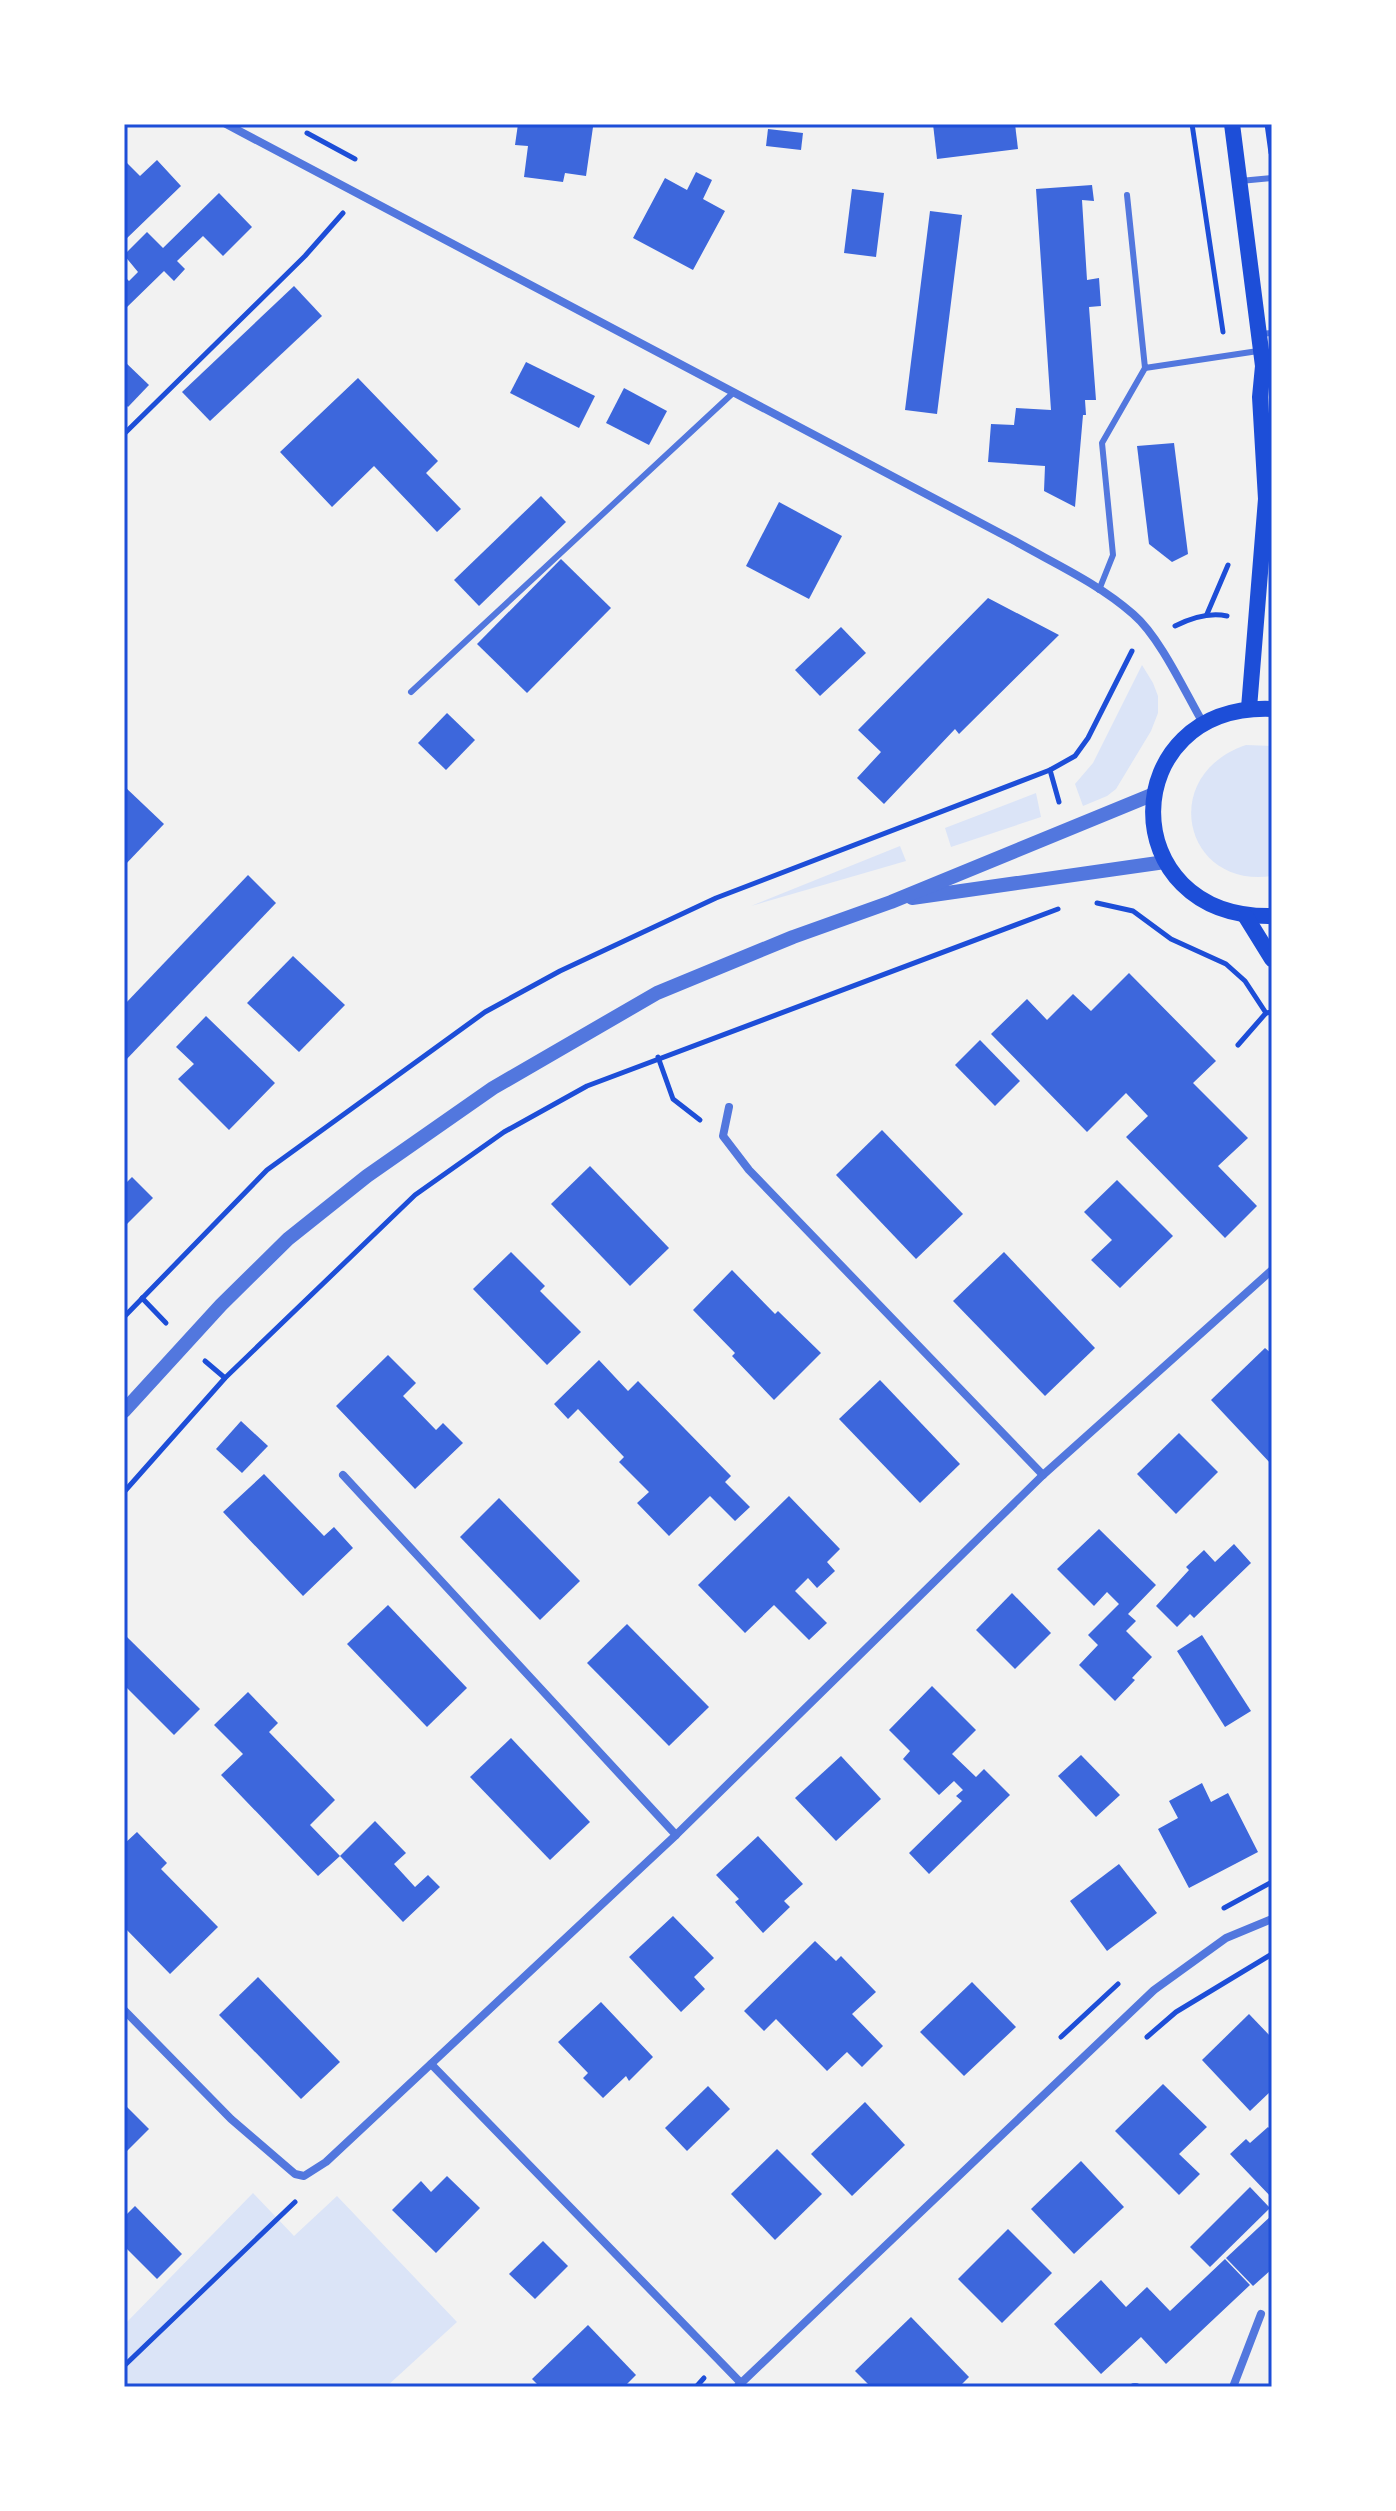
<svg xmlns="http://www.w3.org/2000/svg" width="1396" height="2511" font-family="'Fira Sans',sans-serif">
  <rect width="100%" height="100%" fill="#f2f2f2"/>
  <g fill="#dbe4f7">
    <polygon points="1142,665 1153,683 1158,696 1158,713 1151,731 1116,789 1107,796 1083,806 1075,784 1093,763"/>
    <path d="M1246,745l26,1v130c-88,13 -115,-101 -26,-131z"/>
    <polygon points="1036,793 1041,817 951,847 945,828"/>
    <polygon points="900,846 906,861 751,906"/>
    <polygon points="253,2193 294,2236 337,2196 457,2322 386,2387 124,2387 124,2325"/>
  </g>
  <g fill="#3d67dc">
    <polygon points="518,124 571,124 593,127 586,176 565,173 563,182 524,177 528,146 515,145"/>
    <polygon points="933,124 1015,124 1018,149 937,159"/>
    <polygon points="768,129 803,133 801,150 766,146"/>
    <polygon points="124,160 140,176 157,160 181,186 124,241"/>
    <polygon points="696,172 712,180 703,199 725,211 693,270 633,238 665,178 687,190"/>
    <polygon points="1092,185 1094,201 1082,200 1087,280 1099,278 1101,306 1089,307 1096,400 1085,400 1086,415 1083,415 1075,507 1044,491 1045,466 988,462 991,424 1014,425 1016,408 1051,410 1036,189"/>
    <polygon points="852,189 884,193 876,257 844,253"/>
    <polygon points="219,193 252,227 223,256 203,236 177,261 185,269 174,281 164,271 124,310 124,276 129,281 138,272 124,255 147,232 163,248"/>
    <polygon points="930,211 962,215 937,414 905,410"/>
    <polygon points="294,286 322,316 210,421 182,392"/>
    <polygon points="124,361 149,385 128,407 124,403"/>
    <polygon points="526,362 595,396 579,428 510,393"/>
    <polygon points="358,378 438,461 426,473 461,509 437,532 374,466 332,507 280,452"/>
    <polygon points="624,388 667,411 649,445 606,423"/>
    <polygon points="1174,443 1188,554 1172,562 1149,544 1137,446"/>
    <polygon points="541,496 566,522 479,606 454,580"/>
    <polygon points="779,502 842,536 809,599 746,566"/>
    <polygon points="561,559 611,608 527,693 477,644"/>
    <polygon points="988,598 1059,635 959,734 955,729 884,804 857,778 881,752 858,730"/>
    <polygon points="841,627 866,653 820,696 795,670"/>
    <polygon points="447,713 475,740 446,770 418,743"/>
    <polygon points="124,786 164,824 124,866"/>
    <polygon points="248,875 276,903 124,1062 124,1005"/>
    <polygon points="293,956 345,1005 299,1052 247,1003"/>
    <polygon points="1129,973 1216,1061 1193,1083 1248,1138 1218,1166 1257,1206 1225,1238 1126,1137 1148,1116 1126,1093 1087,1132 991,1034 1027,999 1047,1020 1073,994 1091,1011"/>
    <polygon points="206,1016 275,1083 229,1130 178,1079 194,1064 176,1047"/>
    <polygon points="980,1040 1020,1081 995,1106 955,1065"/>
    <polygon points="882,1130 963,1214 916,1259 836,1175"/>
    <polygon points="590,1166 669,1248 630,1286 551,1204"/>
    <polygon points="132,1177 153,1198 124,1227 124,1185"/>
    <polygon points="1117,1180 1173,1236 1120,1288 1091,1260 1112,1240 1084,1212"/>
    <polygon points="511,1252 545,1286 540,1291 581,1332 547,1365 473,1289"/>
    <polygon points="1004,1252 1095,1348 1045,1396 953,1301"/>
    <polygon points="732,1270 775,1314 778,1311 821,1353 774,1400 732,1356 735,1353 693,1310"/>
    <polygon points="1265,1348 1272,1354 1272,1465 1211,1400"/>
    <polygon points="388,1355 416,1383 403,1396 436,1430 443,1423 463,1443 415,1489 336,1406"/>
    <polygon points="599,1360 628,1391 638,1381 731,1476 725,1482 750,1507 735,1521 710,1496 669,1536 637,1503 649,1492 619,1462 624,1457 578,1409 568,1419 554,1404"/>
    <polygon points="880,1380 960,1464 920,1503 839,1419"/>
    <polygon points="241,1421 268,1446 242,1473 216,1449"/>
    <polygon points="1179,1433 1218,1472 1176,1514 1137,1474"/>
    <polygon points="264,1474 324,1536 334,1527 353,1548 303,1596 223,1512"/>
    <polygon points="789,1496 840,1549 827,1562 835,1571 817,1588 808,1578 795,1591 827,1623 809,1640 774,1605 745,1633 698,1585"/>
    <polygon points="499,1498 580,1581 540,1620 460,1537"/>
    <polygon points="1099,1529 1156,1585 1128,1614 1136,1621 1126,1631 1152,1657 1132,1678 1135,1680 1115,1701 1079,1665 1098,1645 1088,1635 1119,1604 1107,1592 1094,1606 1057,1569"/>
    <polygon points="1234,1544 1251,1563 1194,1618 1190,1614 1177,1627 1156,1606 1189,1570 1186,1567 1204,1550 1215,1562"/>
    <polygon points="1012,1593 1051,1633 1015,1669 976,1630"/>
    <polygon points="388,1605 467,1688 427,1727 347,1644"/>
    <polygon points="627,1624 709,1707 669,1746 587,1663"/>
    <polygon points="1202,1635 1251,1711 1225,1727 1177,1651"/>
    <polygon points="127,1637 200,1709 174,1735 124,1685 124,1641"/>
    <polygon points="932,1686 976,1730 952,1754 976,1777 984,1769 1010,1795 929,1874 909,1853 962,1801 956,1796 963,1790 954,1781 939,1795 903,1759 910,1751 889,1730"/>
    <polygon points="248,1692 278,1723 269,1732 335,1800 310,1825 340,1856 318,1876 221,1775 243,1754 214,1725"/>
    <polygon points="511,1738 590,1822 550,1860 470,1777"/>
    <polygon points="1081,1755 1120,1795 1096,1817 1058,1776"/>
    <polygon points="841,1756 881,1799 836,1841 795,1798"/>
    <polygon points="1202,1783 1211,1802 1228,1793 1258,1852 1189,1888 1158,1829 1178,1818 1169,1801"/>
    <polygon points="375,1821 406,1853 394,1864 415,1887 428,1875 440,1887 403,1922 340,1856"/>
    <polygon points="137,1832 167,1863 161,1869 218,1927 170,1974 124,1927 124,1844"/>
    <polygon points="758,1836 803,1884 784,1901 790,1907 763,1933 735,1902 739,1899 716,1875"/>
    <polygon points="1119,1864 1157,1913 1107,1951 1070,1901"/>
    <polygon points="673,1916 714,1958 694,1977 705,1989 681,2012 629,1957"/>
    <polygon points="815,1941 836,1961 841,1956 876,1992 852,2014 883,2046 862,2067 847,2052 827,2071 776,2019 764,2031 744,2011"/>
    <polygon points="258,1977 340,2062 301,2099 219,2015"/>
    <polygon points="972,1982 1016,2027 964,2076 920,2032"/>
    <polygon points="601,2002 653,2057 629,2081 626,2076 603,2098 583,2078 588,2073 558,2042"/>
    <polygon points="1249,2014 1272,2038 1272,2090 1250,2111 1202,2060"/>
    <polygon points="1163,2084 1207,2127 1179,2154 1200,2174 1179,2195 1115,2131"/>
    <polygon points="708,2086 730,2109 687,2151 665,2128"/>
    <polygon points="865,2102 905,2145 852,2196 811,2154"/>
    <polygon points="124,2104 149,2129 124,2154"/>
    <polygon points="1268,2127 1272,2131 1272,2198 1230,2154 1246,2139 1250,2143"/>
    <polygon points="777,2149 822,2194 775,2240 731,2194"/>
    <polygon points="1081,2161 1124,2207 1074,2254 1031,2209"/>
    <polygon points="447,2176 480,2208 436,2253 392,2210 421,2181 431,2192"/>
    <polygon points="1250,2187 1270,2208 1210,2267 1190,2247"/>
    <polygon points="135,2206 182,2254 157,2279 124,2246 124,2217"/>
    <polygon points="1272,2215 1272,2269 1253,2286 1226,2258"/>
    <polygon points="1008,2229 1052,2273 1002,2323 958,2279"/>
    <polygon points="543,2241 568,2266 535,2299 509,2274"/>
    <polygon points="1225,2259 1250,2285 1166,2364 1141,2337 1101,2374 1054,2324 1101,2280 1126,2307 1147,2287 1170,2311"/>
    <polygon points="911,2317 969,2377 959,2387 871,2387 855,2371"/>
    <polygon points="588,2325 636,2375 624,2387 540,2387 532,2379"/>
  </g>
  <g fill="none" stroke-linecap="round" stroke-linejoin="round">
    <g stroke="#1d4ed8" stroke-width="5">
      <polyline points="1192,124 1223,332"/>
      <polyline points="1267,124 1271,153"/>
      <polyline points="307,133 355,159"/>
      <polyline points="124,434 305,256 343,213"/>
      <polyline points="1207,614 1228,565"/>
      <path d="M1175,626c16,-8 34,-14 52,-10"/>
      <polyline points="1059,802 1050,770 1075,756 1088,738 1132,651"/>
      <polyline points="1097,903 1133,911 1171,939 1226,964 1245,981 1266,1013 1272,1012"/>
      <polyline points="1238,1045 1266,1013"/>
      <polyline points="658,1057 673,1099 700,1120"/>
      <polyline points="142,1298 166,1323"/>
      <polyline points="124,1317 267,1170 485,1012 560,971 716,898 1050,770"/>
      <polyline points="205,1361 225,1378"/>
      <polyline points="124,1492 225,1378 415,1195 504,1132 587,1086 1058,909"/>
      <polyline points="1224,1908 1272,1882"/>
      <polyline points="1061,2037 1118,1984"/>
      <polyline points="1147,2037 1176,2012 1272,1954"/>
      <polyline points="124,2366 295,2202"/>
      <polyline points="696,2387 704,2378"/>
    </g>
    <g stroke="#5277de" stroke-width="6">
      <polyline points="1240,181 1272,178"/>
      <polyline points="1127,195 1145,368 1258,351"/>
      <polyline points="1259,334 1272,333"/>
      <polyline points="1099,590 1113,555 1102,443 1145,368"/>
      <polyline points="411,692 733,393"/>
    </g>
    <g stroke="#5277de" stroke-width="8">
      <path d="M226,124l787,416c40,23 85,43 120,74 27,23 52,78 70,109"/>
      <polyline points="729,1107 723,1136 749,1170 1043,1475"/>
      <polyline points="343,1475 676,1835"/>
      <polyline points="124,2010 231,2119 295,2174 304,2176 326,2162 676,1835 1043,1475 1272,1270"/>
      <polyline points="431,2064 741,2383"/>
      <polyline points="737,2387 1154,1990 1226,1938 1272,1919"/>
      <polyline points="1134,2387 1136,2387"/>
      <polyline points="1233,2387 1261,2314"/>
    </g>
    <g stroke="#5277de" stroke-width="14">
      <polyline points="912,898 1165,862"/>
      <polyline points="124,1411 221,1305 288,1239 367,1176 493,1088 657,993 793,937 891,902 1154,794"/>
    </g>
    <g stroke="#1d4ed8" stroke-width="16">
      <polyline points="1232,124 1263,366 1260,397 1266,499 1249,708"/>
      <path d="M1272,709c-157,-6 -160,210 0,207"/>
      <polyline points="1246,917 1272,959"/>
    </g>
  </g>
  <rect width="1396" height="2511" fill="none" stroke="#ffffff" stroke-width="252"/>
  <rect x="126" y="126" width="1144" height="2259" fill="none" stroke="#1d4ed8" stroke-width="3"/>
</svg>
